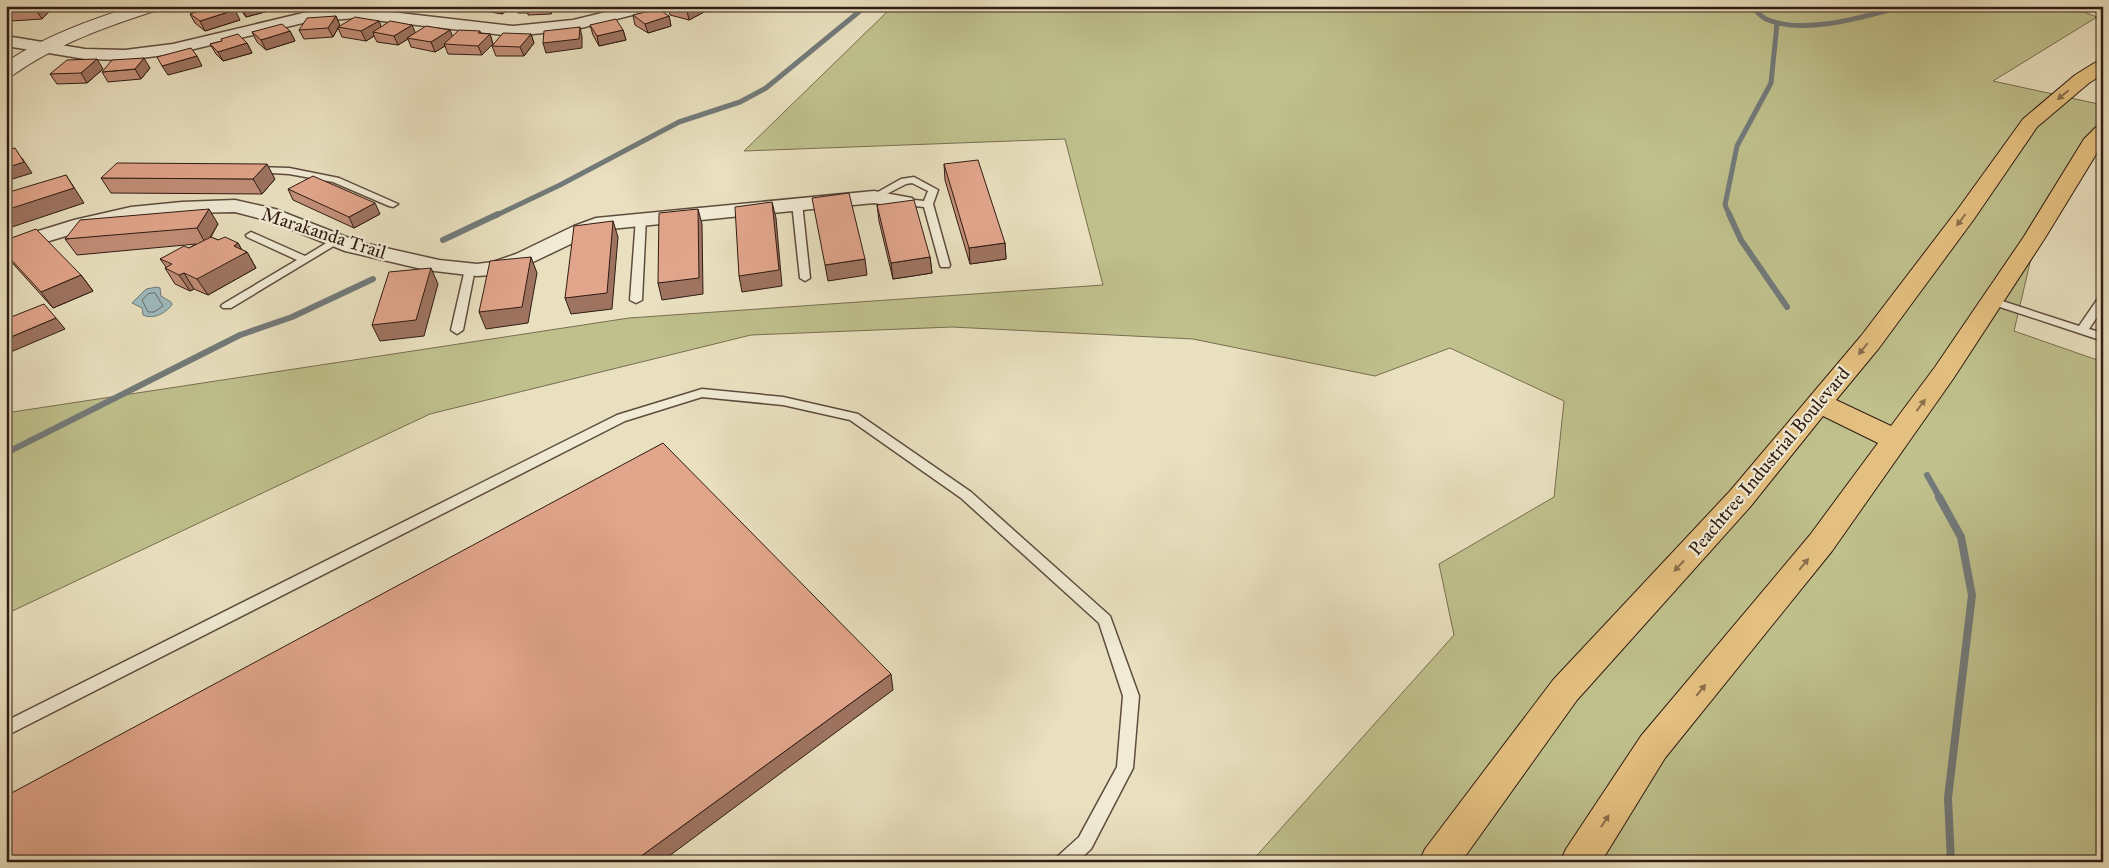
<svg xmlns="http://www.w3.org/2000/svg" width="2109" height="868" font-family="'IM FELL Great Primer',serif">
  <rect width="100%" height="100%" fill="#e9e0bf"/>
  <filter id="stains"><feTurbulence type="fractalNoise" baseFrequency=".004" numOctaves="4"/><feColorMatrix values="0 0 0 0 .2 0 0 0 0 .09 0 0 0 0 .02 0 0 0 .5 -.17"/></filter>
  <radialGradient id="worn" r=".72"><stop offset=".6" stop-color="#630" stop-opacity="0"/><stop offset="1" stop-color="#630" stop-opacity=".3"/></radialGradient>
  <polygon fill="#bfc08c" stroke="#786e50" points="893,6 2068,6 2097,17 1993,81 2103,105 2103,122 2032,254 2014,331 2103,362 2103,862 1251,862 1454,635 1439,564 1554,497 1564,401 1450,348 1375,376 1193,339 952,327 751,335 430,414 6,614 6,413 629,318 1103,285 1065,139 744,151"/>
  <path fill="#9ebabe" stroke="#727a7a" d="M157,287l3,1 1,8 10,6 1,3c-7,8 -18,15 -29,10l-1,-7 -10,-5 14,-14z"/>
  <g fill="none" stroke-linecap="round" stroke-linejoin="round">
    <polygon stroke="#676a68" stroke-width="1" points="155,293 163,306 154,312 148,312 142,300 148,294"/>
    <g stroke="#727a7a" stroke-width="5">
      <path d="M1752,6c4,5 8,10 14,13 38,17 100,-3 138,-13"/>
      <polyline points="495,216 560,185 679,122 740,102 766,88 866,6"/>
      <polyline points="1730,216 1725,205 1737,146 1771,83 1777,24"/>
    </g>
    <g stroke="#727a7a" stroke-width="6">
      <polyline points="1729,214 1741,240 1787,307"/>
      <polyline points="443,240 498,214"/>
      <polyline points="6,453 240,335 292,317 373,279"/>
      <polyline points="1927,475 1940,498"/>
    </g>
    <polyline stroke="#727a7a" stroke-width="8" points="1939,497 1961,537 1972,595 1948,798 1951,862"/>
    <defs>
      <g id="service">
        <polygon points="255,167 289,168 339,178 398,204 393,207 389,206 333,182 289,174 252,172 252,168"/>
        <polygon points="914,177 938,190 933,204 950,265 949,267 941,267 940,265 924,207 905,205 900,202 905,199 924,201 928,191 912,183 906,184 877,199 874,200 869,197 901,179"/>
        <polygon points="797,200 802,203 810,278 805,281 800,278 792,203"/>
        <polygon points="641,215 646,218 642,300 636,303 630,300 636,218"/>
        <polygon points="251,232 305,256 333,239 341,239 342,241 231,308 223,308 221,306 223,304 297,260 247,237 246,235"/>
        <polygon points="470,266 475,269 463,330 457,334 451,330 465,269"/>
        <polygon points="2103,296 2103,308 2089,329 2103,333 2103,341 1988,303 1986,301 1988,299 1996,299 2079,326 2099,297"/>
        <polygon points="702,389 783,397 858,414 971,492 1110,616 1139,696 1133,768 1091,849 1077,862 1055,862 1058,856 1079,837 1117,767 1123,696 1099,623 961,498 850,420 783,405 702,397 625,421 6,736 6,721 617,415"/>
      </g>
      <g id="minor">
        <polygon points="631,6 659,6 656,9 573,30 513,36 356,18 307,22 173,54 125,60 85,59 6,46 6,36 85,49 125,50 173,44 307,12 356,8 513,26 573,20"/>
        <polygon points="874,191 912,198 915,202 912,206 905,208 874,203 600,230 531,263 493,275 477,276 426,270 345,251 273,222 235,212 182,213 131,219 89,229 6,254 6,241 74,220 131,207 182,202 235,200 275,209 359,242 439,260 477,264 493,262 516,254 574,226 596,218"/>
      </g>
      <path id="tertiary" d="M134,6h26l-2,4c-51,16 -101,34 -145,65l-7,2v-15c39,-26 84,-42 128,-56z"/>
      <polygon id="primary" points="2103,61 2103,74 2089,83 2037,127 1974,219 1879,348 1836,400 1891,426 1935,367 2023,238 2084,139 2096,127 2103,125 2103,143 2045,238 1953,379 1832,551 1665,758 1601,862 1560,862 1566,849 1641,736 1810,535 1878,443 1823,416 1750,507 1577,700 1461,862 1419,862 1425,849 1553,680 1730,491 1861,336 1958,209 2023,119 2075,75 2096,62"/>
    </defs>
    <use href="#service" stroke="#5e4c3e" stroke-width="3"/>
    <use href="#minor" stroke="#5e4c3e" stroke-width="3"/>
    <use href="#tertiary" stroke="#5e4c3e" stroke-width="2"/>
    <use href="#primary" stroke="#301b13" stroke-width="2"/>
    <use href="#service" fill="#f1ebd5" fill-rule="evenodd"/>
    <use href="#minor" fill="#f1ebd5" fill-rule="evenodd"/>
    <use href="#tertiary" fill="#f1ebd5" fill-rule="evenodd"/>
    <use href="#primary" fill="#e4c080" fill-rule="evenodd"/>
  </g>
  <g fill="#c28e78" stroke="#301b13">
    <polygon points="11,6 55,6 42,19 11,21 6,14 6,11"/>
    <polygon points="238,6 275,6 276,9 246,17"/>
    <polygon points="449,6 514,6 502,14 479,10 478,7 472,10"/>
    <polygon points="516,6 555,6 551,14 528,15 528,13 518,13"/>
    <polygon points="668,6 708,6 708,10 689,20 670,15"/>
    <polygon points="190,14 240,20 205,31 195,23"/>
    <polygon points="633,15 669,16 671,26 648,33 635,25"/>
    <polygon points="336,16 340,26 379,21 381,27 415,33 450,30 452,36 481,34 490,34 493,44 482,55 448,54 445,46 435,52 411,47 408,39 398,45 377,42 374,36 366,41 342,37 338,28 333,37 304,39 299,30"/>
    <polygon points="590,25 623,30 626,40 599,46 593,35"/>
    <polygon points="290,31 295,41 266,50 257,42 252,32"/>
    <polygon points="531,34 534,43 524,56 496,56 492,46"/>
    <polygon points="221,39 247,43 252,53 223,61 216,54 210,44 222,41"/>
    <polygon points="150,68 141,79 108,82 102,72"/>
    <polygon points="103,69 87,83 57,84 50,74"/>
    <polygon points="944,164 1005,243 1006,259 970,264 945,180"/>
    <polygon points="101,178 275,179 262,194 111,193"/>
    <polygon points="288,189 380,214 354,228 293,200"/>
    <polygon points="877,205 930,257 932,273 893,279 879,221"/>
    <polygon points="218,224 211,237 218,240 238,243 242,250 247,252 256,268 208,295 194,289 190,291 175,284 165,268 166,267 160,259 189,248 196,244 77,255 65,239"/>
    <polygon points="6,240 81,275 93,291 53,308 6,256"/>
  </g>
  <g fill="#9e7461" stroke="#301b13">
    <polygon points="40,6 55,6 42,19 36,10"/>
    <polygon points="248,6 275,6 276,9 246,17 242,8"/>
    <polygon points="471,6 478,6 478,7 472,10"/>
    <polygon points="500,6 514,6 502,14"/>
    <polygon points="549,6 555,6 551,14"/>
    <polygon points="570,6 597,6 571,11"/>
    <polygon points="696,6 708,6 708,10 689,20 687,11"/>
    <polygon points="235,10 240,20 205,31 200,21"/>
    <polygon points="336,16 340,26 338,27 338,28 333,37 328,28"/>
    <polygon points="669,16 671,26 648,33 645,24"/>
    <polygon points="379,21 383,31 373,32 374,36 366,41 361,31"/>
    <polygon points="412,25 416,34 407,38 408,39 398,45 394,36"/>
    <polygon points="580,27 582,37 582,48 546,53 543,43"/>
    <polygon points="450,30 454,40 444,44 445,46 435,52 431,42"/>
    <polygon points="623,30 626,40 599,46 597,36"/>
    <polygon points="290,31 295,41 266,50 261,40"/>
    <polygon points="480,31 483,40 490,34 493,44 482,55 478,46 478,33"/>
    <polygon points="531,34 534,43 524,56 520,47"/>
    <polygon points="247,43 252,53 223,61 218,52"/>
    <polygon points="197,56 202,66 168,75 162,66"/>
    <polygon points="144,58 150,68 141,79 135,69"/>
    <polygon points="97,59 103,69 87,83 81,73"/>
    <polygon points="22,158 32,173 6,181 6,168"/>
    <polygon points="267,164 275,179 262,194 253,179"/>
    <polygon points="66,175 84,203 6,229 6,210"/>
    <polygon points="772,202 776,218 782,286 742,292 739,276"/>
    <polygon points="375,203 380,214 354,228 349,217"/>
    <polygon points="209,209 218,224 206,244 197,228"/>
    <polygon points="698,209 702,224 703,294 662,300 658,283"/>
    <polygon points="613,221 618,237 612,309 571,314 565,298"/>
    <polygon points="238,243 244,254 247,252 256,268 208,295 197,279 234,246"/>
    <polygon points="1005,243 1006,259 970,264 969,248"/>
    <polygon points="531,257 537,273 528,323 486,329 479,312"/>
    <polygon points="930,257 932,273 893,279 891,263"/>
    <polygon points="865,259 867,275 828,281 825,265"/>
    <polygon points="431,268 438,284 424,336 380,341 372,325"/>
    <polygon points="184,273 194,289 190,291 179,275"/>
    <polygon points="81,275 93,291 53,308 41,292"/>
    <polygon points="56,318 65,329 6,354 6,339"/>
    <polygon points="891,674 893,690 661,862 633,862"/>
  </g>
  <g fill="#e1a58b" stroke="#301b13">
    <polygon points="11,6 40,6 36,10 6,12 6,11"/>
    <polygon points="214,6 230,6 235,10 200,21 190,14"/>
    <polygon points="671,6 696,6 687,11"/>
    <polygon points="658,9 669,16 645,24 633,15"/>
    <polygon points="336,16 328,28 299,30 307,18"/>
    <polygon points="355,17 379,21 361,31 338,27"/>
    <polygon points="616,19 623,30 597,36 590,25"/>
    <polygon points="390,21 412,25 394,36 373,32"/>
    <polygon points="282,24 290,31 261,40 252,32"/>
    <polygon points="426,26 450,30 431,42 407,38"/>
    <polygon points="580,27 579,39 543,43 544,31"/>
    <polygon points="459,30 480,31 478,33 490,34 478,46 444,44"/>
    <polygon points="503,33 531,34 520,47 492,46"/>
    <polygon points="238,34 247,43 218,52 210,44 222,41 221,39"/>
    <polygon points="191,48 197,56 162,66 157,57"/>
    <polygon points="144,58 135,69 102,72 112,60"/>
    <polygon points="97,59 81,73 50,74 67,60"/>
    <polygon points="15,148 24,162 6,168 6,150"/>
    <polygon points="978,160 1005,243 969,248 944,164"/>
    <polygon points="117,163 267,164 253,179 101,178"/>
    <polygon points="66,175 74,188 6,210 6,193"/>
    <polygon points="313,176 375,203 349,217 288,189"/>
    <polygon points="849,193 865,259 825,265 812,198"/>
    <polygon points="914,200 930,257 891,263 877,205"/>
    <polygon points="772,202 779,270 739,276 735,207"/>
    <polygon points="209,209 197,228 65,239 80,220"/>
    <polygon points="698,209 699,278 658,283 659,213"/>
    <polygon points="613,221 607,293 565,298 574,226"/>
    <polygon points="36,229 81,275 41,292 6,254 6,240"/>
    <polygon points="211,237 218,240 225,237 238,243 234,246 247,252 197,279 184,273 179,275 165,268 172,264 160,259 184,246 189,248"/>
    <polygon points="531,257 522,307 479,312 490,261"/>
    <polygon points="431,268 416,320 372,325 389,272"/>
    <polygon points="44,304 56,318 6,339 6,319"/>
    <polygon points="663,443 891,674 633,862 6,862 6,796"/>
  </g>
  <defs><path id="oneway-solid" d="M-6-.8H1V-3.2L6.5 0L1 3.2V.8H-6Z" transform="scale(1.25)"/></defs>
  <g fill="#8a6e4a">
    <use href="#oneway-solid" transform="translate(2063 95) rotate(140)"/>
    <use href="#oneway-solid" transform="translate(1961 220) rotate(127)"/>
    <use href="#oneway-solid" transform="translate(1863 349) rotate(129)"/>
    <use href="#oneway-solid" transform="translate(1921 405) rotate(-54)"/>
    <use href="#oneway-solid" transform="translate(1804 564) rotate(-51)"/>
    <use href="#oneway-solid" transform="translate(1679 566) rotate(133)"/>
    <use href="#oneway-solid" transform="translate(1701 690) rotate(-51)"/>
    <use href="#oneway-solid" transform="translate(1605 821) rotate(-57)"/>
  </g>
  <g text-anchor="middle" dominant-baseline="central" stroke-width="4.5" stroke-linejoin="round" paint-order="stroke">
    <g font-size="19" fill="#301b13" stroke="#f1ebd5">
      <text transform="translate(324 233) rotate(18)">Marakanda Trail</text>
      <text transform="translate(1769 461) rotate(-50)">Peachtree Industrial Boulevard</text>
    </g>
  </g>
  <rect width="2109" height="868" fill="none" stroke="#e9e0bf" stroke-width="25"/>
  <rect x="8" y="8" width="2094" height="853" fill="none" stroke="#301b13" stroke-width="2.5"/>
  <rect x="12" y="12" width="2084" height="843" fill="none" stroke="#301b13"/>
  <rect width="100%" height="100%" filter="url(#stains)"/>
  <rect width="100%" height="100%" fill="url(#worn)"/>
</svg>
